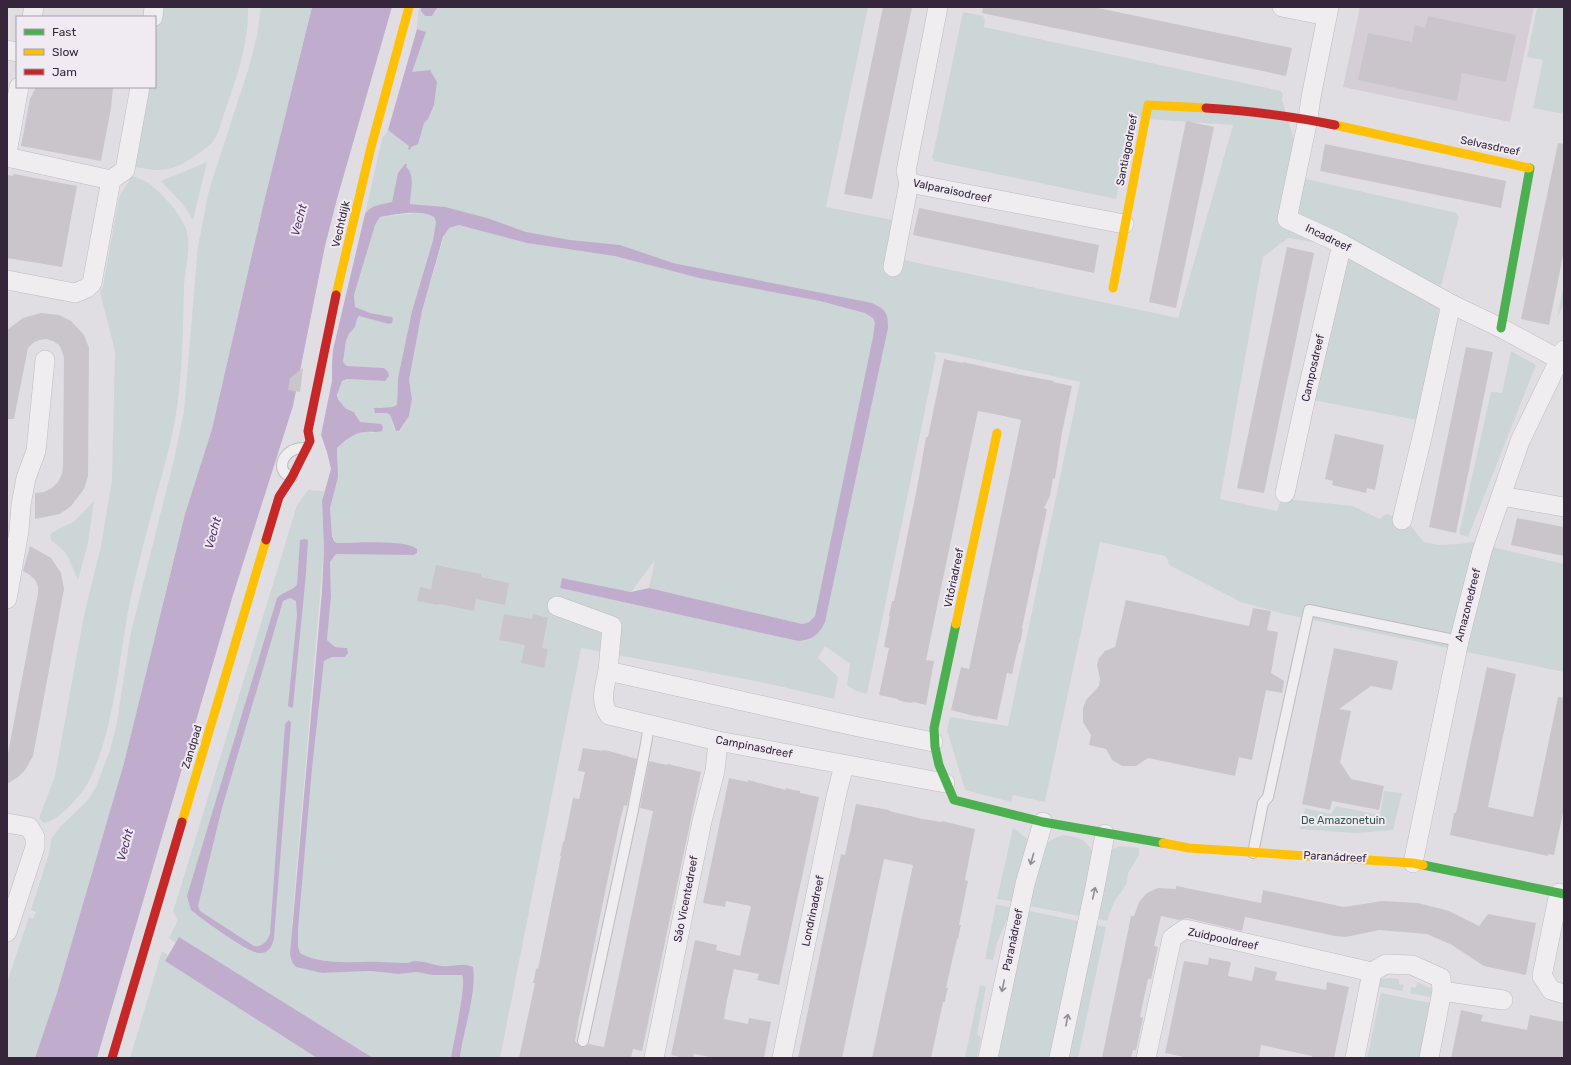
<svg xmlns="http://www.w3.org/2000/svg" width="1571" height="1065" font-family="Rubik,sans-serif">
  <rect width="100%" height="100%" fill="#e1dee3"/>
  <polygon fill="#d5ced7" points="1360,7 1534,7 1510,122 1343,87"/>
  <g fill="#cdd6d6" fill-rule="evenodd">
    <path d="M161,7h87c1,38 -12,72 -24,107 -4,10 -6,24 -14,31 -4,4 -10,7 -15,11 -24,17 -36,16 -64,10l15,-79h9v-48z"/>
    <polygon points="261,7 312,7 264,202 212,429 185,514 124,763 57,993 35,1058 7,1058 7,982 29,917 33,919 36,912 31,910 50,850 51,839 61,826 87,801 96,787 110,750 116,727 131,632 174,459 184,411 198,246 209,190 248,70 257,36"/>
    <path d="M419,7l16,6 3,-6h430l-42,200 82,16 -4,37 274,58 55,-193 -100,-7 -17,81 -182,-38v-2h-2l31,-147 21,4 -1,2 2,1 -1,8 297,64v2h2l-1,7 24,79 151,34v2l2,1 -18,70 -13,136 -121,-23 36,-152 -55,-9 -25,19 -43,242 57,12 3,-9 5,-3 68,7 27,13 6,-5 19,5 19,23 15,3 20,-1 21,-3 17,7 67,16v108l-280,-58 -43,-12 -72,-37 -2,-7 -2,-2 -65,-14 -55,260 -32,-7 -2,7 -46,-12 -18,-60 3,-13 58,9 72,-344 -134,-29 -12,-1 2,4 -69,338 -11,-3 -9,-6 3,-21 -25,-18 -7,12 20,19 -4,22 -64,-15 -189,-36 -81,410h-40l11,-63 2,-24c-15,-7 -14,-4 -29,-5 -9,0 -18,-4 -27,-5 -4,0 -8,2 -12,2 -8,0 -16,-1 -24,-1 -24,0 -60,3 -81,-9l-2,-7v-16l14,-161 12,-108 8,-4h13l2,-9 -12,-1 -8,-7 4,-43 -1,-35 5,-8h46l2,-12 -46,1c-7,-5 -7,-27 -7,-35l8,-46 -1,-14c12,-10 21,-19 37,-15l-9,-10 -5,-1c-2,-3 -4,-9 -7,-11 -3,-2 -6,-2 -9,-4 -8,-8 -7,-17 -2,-26l6,-2 37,2 -38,-15 -4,-3 3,-22 3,-7 6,-7 2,-8 3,-3 29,8 3,-1 1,-4 -5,-3 -18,-3 -15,-5 -1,-13 17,-61 4,-9 5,-8 36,-4 13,1 5,3 2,5 -3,17 -21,72 -14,67 -1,27 -5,2h-14l12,8 4,14 4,3 2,-1 9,-15 3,-17 -3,-19 13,-69 23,-78 4,-5 10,-3 69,18 -119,-39 2,-28 -17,28 -29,10 17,-75 6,-9 2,2 26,-96zM655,560l-6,28 153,36 7,-2 6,-6 -7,24 -10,1 -238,-53 2,-10 69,14zM573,603l-4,18 -12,-7z"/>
    <polygon points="1537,7 1564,7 1564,114 1533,108 1543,60 1527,57"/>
    <polygon points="207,162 193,220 182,203 161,181"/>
    <path d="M132,176c4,2 9,3 13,5 14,8 36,33 41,48 6,17 -1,39 -2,56 -1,45 -1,91 -9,135 -5,29 -14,57 -21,85 -9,32 -17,64 -24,97 -12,58 -14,120 -39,175 -7,15 -30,43 -47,46l-5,-5 16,-42 29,-161 17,-69 11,-67 3,-128 -15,-59 3,-6 16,-89z"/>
    <polygon points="1564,284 1564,304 1557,318"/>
    <polygon points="1511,351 1536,365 1468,537 1459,534 1491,392 1502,393"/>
    <path d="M308,490l16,1 -2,10 2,48 -32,374 4,43 26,7 48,-2 29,3 18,-2 15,3h30c5,8 -9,69 -11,83h-78l-193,-120 -4,5 -7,-5 9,-18 -5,-8 4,-13 120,-394z"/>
    <polygon points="94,501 88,543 78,580 68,557 63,550 51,540 50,535 53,532 75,521"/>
    <polygon points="1384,791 1402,793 1393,830 1355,833 1300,829 1305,808 1331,814 1336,806 1380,815"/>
    <polygon points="1013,828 1029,840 1016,902 997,899"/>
    <path d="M1063,835c16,2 22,4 31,18l-10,64 -58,-12c6,-18 10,-49 23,-63 4,-4 9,-5 14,-7z"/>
    <polygon points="1120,846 1139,848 1139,855 1128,873 1127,883 1113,904 1107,921 1094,918 1111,850"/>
    <polygon points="996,904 1012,908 997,943 993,960 985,959"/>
    <polygon points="1025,910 1083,922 1055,1058 993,1058"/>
    <polygon points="1092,924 1106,927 1078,1058 1065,1058"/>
    <polygon points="162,951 168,955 165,961 317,1058 130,1058"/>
    <polygon points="1389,978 1399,979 1399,984 1404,985 1402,991 1377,986 1379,979"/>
    <polygon points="1417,982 1437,991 1436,998 1410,993 1411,987 1416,988"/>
    <polygon points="980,985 986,987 977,1034 981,1038 977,1058 965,1058"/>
    <polygon points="1381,993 1430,1003 1419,1058 1367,1058"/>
  </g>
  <g fill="#c0adce">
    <polygon points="312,7 392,7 337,199 325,246 293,406 233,595 97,1058 35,1058 57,993 124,763 185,514 212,429 264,202"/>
    <polygon points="421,7 438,7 432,16 425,16 421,11"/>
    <polygon points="417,29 426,32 412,72 430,70 437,82 434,105 428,119 424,123 418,144 411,147 410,150 408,149 409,146 388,130"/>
    <path d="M405,164h2l-1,3c10,8 4,26 4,37l35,3 42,11 39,14 44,8 50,5 53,18 199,40c14,7 16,9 16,25l-63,294c-6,13 -13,18 -27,19l-238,-53 2,-10 69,14 18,-4 153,36 7,-2 6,-6 58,-279 2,-14 -2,-5 -8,-5 -45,-12 -121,-23 -84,-22 -88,-13 -68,-18 -10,3 -6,9 -21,74 -13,69 3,19 -3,17 -10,15h-3l-6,-16 -3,-2h-12l-1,-5 18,-1 5,-2 1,-27 14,-67 21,-71 3,-18 -2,-5c-12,-8 -39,-3 -54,0l-5,8 -21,70 1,12 15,6 22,4 1,2 -1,4 -3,1 -30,-8 -2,3 -2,8 -6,7 -3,7 -3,21 4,4 37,2 4,4 1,4 -4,5 -38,-2 -5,2 -5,14 1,4 7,9 9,4 6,10 21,2 2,3 -1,4c-7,2 -10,0 -16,1 -12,0 -21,9 -29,16l1,29 -8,31 2,28 2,5 3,2c16,0 69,-4 80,6v4l-4,2 -77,-1 -6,8 1,35 -4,43 8,7 12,1 1,5 -3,4h-13l-8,4 -12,108 -14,161v16l2,7c22,13 57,8 81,9 9,0 17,1 25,1 3,0 6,-2 9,-2 10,0 18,4 27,5 10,1 21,-4 31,1 4,26 -10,64 -13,91h-9c2,-14 16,-75 11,-83h-30l-15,-3 -18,2 -29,-3 -48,2 -26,-6 -4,-5 -2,-8 32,-363 2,-42 -2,-48 9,-32 -4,-17 -6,-17 11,-54v-18l1,-13 32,-136c7,-10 16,-9 27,-12l6,-29z"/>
    <path d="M305,539l3,1 -2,34 -13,132 -1,2 -4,-2 9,-91 -1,-14 -6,-3 -7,3 -61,207 -24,98 2,5 54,35c8,1 13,-4 16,-12l15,-210 4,-4 2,3 -17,214c-1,8 -5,17 -15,16 -11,0 -57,-34 -68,-43l-4,-14 90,-298c6,-6 14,-7 20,-13l3,-45z"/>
    <polygon points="179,937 373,1058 317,1058 165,961"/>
  </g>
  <g fill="#cac5cb">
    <polygon points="883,7 912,7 872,199 844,194"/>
    <polygon points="983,7 1093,7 1292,48 1286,76 982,13"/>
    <polygon points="1428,16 1516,35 1506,82 1462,73 1457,101 1358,80 1368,33 1412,42 1415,25 1425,28"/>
    <polygon points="36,87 113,87 111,108 101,161 21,146 30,99"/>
    <polygon points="1186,121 1214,127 1176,308 1149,302"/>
    <polygon points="1558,143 1564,144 1564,251 1549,325 1521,319"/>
    <polygon points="1325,144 1506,181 1501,208 1320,171"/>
    <polygon points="14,174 77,186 62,267 7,258 7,175 13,176"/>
    <polygon points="919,208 1099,245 1094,273 913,235"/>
    <polygon points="1287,247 1314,253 1264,493 1237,488"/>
    <polygon points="41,313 59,315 71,321 84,335 89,348 88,476 84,489 71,506 60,514 35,519 35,493 44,492 52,488 58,482 62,474 63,466 64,358 62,351 59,345 53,341 46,339 39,340 33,343 28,348 14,419 7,419 7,330 23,318"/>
    <polygon points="1466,347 1493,352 1456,533 1429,527"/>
    <polygon points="944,359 963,363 963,362 1021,375 1054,381 1053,382 1072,386 1062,432 1055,479 1053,478 1050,496 1044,508 1047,509 1022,628 1023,629 1020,643 1019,643 1012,674 1007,673 997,720 978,716 978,717 951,710 961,667 969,669 1021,420 999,415 978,411 926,660 934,661 926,705 913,702 912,703 905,702 898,700 898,699 879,695 889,648 884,647 890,616 889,616 892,601 894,601 918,483 926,437 928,437"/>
    <polygon points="303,368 300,392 288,390 290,378"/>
    <polygon points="1335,434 1384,445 1375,490 1367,488 1366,493 1332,485 1333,481 1325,479"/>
    <polygon points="1517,518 1564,527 1564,556 1511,545"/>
    <polygon points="30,546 51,558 61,573 64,589 33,756 25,770 18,777 7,784 7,759 38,593 38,586 35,580 30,575 23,571"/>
    <polygon points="436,565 481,574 481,577 509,583 505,605 476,599 474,611 439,604 438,605 417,601 420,587 431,589"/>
    <polygon points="1126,600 1249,626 1253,608 1271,611 1267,630 1278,632 1271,673 1284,681 1282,693 1266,690 1252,760 1239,757 1235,776 1148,758 1136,766 1122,766 1112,760 1106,749 1089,745 1091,735 1083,722 1083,708 1086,700 1099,686 1100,679 1097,665 1099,658 1105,651 1115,647"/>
    <polygon points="504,614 532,619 533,614 548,618 542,648 548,649 544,668 521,663 525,645 499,640"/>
    <polygon points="1334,648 1398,661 1392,690 1371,686 1339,709 1351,711 1340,762 1351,779 1384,786 1379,810 1332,801 1330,810 1302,804"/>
    <polygon points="1487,667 1516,674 1488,807 1533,817 1558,697 1564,698 1564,808 1554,855 1548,854 1548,856 1450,835 1454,813 1456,813"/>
    <polygon points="583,748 602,751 602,750 609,751 637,759 627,806 624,805 619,825 579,1018 575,1041 581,1047 585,1047 589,1044 604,1047 653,811 640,808 649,761 667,765 668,764 701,772 699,781 642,1051 633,1049 631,1058 519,1058 535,983 533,983 535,975 536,968 538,969 561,856 560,856 563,842 564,842 573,798 579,799 585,772 578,771"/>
    <polygon points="729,778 748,782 748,780 786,790 786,788 793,790 800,791 800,793 819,797 779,985 757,980 759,974 734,969 727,1000 724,1019 748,1024 749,1018 771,1022 764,1058 715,1058 694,1054 693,1058 683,1058 671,1055 695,940 717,945 716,950 740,956 751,906 726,901 725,907 703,903"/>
    <polygon points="856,804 889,810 889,811 923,819 942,822 942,821 975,829 965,880 968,881 959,925 961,925 958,939 957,939 946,988 948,988 946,995 945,1002 943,1002 931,1058 872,1058 913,865 884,859 842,1058 798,1058 841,854 845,855"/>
    <polygon points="1176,886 1261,903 1263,890 1344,907 1382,901 1418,903 1449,911 1479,926 1488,914 1536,923 1526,975 1484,966 1452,945 1427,934 1379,930 1346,937 1335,936 1245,917 1242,931 1187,918 1179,920 1161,916 1154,946 1158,947 1151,979 1148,979 1140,1017 1143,1018 1136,1050 1133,1050 1131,1058 1102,1058 1131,916 1134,916 1139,902 1147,893 1158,888 1176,889"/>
    <polygon points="1209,958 1231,962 1228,976 1252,981 1255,967 1277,972 1275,980 1295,984 1326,990 1327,982 1349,987 1334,1058 1312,1058 1312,1056 1261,1045 1259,1058 1188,1058 1165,1053 1184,961 1208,965"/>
    <polygon points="1461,1010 1483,1015 1481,1021 1527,1030 1530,1015 1564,1022 1564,1058 1451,1058"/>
  </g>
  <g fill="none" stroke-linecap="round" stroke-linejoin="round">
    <defs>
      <g id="lane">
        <path d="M292,477c-17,-5 -10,-24 4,-28 3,-1 7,-1 10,-1"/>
        <polyline points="1253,853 1263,803 1268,797 1309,610 1459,641"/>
        <path d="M583,1041l50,-231c5,-29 12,-56 16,-85"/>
      </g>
      <g id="street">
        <polyline points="938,7 906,171 909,183 1124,224"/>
        <polyline points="1282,7 1327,16"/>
        <polyline points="1329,7 1311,97 1308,119 1287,219 1342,244 1451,304 1501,328 1564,362"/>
        <polyline points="32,17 34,7"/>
        <polyline points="153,17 154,7"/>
        <polyline points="7,50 17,52"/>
        <polyline points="7,153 19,87"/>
        <polyline points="7,157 111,180"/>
        <polyline points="893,267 909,183"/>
        <polyline points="7,280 75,293 87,288 92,283 111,180 125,170 140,87"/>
        <polyline points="1285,493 1306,397 1342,244"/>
        <polyline points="1501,496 1564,507"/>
        <polyline points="1402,520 1423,433 1451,304"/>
        <polyline points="7,599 19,531 21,505 26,478 36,451 45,360"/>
        <polyline points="557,606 612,626 608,671"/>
        <path d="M933,742l-79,-16 -246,-55c-3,15 -9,30 1,44l109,26 227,42"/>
        <polyline points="7,823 29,827 35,837 35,847 7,932"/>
        <polyline points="1413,863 1459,641 1482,551 1520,441 1564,350"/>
        <polyline points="1559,893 1542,976 1551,990 1564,994"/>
        <polyline points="1442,991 1503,1000"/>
        <polyline points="654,1058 702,821 715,771 718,741"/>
        <polyline points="782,1058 836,797 844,765"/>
        <polyline points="988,1058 1025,884 1043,822"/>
        <polyline points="1059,1058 1095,887 1105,834"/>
        <polyline points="1146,1058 1172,938 1185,929 1372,972 1386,964 1412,965 1441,978 1442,991 1429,1058"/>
        <polyline points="1355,1058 1372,972"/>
      </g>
    </defs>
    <use href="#lane" stroke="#bebbc0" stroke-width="12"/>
    <use href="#street" stroke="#bebbc0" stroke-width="20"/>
    <use href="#lane" stroke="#efedf0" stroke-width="10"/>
    <use href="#street" stroke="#efedf0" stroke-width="19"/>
    <g stroke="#4caf50" stroke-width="9">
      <polyline points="1501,328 1530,168 1529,168"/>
      <polyline points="956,624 934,728 935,747 939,765 954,800 1043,822 1163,843"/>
      <polyline points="1423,865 1564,894"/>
    </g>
    <g stroke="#ffc107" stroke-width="9">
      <polyline points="1335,125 1529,168"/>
      <polyline points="1113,288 1148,105 1206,108"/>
      <polyline points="336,295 371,147 409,7"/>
      <polyline points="956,624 997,433"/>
      <polyline points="182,822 266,540"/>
      <polyline points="1163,843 1189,848 1413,863 1423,865"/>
    </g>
    <g stroke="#c62828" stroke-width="9">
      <path d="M1206,108c43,3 87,8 129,17"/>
      <polyline points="266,540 279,497 292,477 310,441 308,431 336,295"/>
      <polyline points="112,1058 182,822"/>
    </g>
  </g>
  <defs><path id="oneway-shaft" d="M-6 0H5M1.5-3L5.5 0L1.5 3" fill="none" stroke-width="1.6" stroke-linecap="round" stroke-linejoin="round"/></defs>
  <g stroke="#928a96">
    <use href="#oneway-shaft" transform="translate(1032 859) rotate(106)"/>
    <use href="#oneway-shaft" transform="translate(1094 893) rotate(-77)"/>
    <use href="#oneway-shaft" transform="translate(1003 986) rotate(102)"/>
    <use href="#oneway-shaft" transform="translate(1067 1020) rotate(-79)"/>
  </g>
  <g text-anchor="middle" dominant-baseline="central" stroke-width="4" stroke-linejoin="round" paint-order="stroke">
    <g font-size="11" fill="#35263b" stroke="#f0ebf3">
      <text transform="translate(1490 146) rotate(12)">Selvasdreef</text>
      <text transform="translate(1127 150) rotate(-79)">Santiagodreef</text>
      <text transform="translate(952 191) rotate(12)">Valparaisodreef</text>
      <text transform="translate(341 224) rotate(-77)">Vechtdijk</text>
      <text transform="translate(1328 238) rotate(26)">Incadreef</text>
      <text transform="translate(1313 368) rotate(-77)">Camposdreef</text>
      <text transform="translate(954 578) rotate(-78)">Vitóriadreef</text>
      <text transform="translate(1468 605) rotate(-76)">Amazonedreef</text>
      <text transform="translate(192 747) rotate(-73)">Zandpad</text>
      <text transform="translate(754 747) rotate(11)">Campinasdreef</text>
      <text transform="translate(1335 857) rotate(3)">Paranádreef</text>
      <text transform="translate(686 899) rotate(-79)">Sáo Vicentedreef</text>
      <text transform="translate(813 911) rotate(-78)">Londrinadreef</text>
      <text transform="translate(1223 939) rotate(12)">Zuidpooldreef</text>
      <text transform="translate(1013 940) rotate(-78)">Paranádreef</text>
    </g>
    <g font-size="11" fill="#345652" stroke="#f0ebf3">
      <text x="1343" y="820">De Amazonetuin</text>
    </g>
    <g font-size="12" font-style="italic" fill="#57326d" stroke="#f0ebf3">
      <text transform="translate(299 220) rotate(-75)">Vecht</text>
      <text transform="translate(213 533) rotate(-74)">Vecht</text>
      <text transform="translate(125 845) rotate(-74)">Vecht</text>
    </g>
  </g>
  <rect width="1571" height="1065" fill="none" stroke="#35263b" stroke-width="16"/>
  <rect x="16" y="16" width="140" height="72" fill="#f0ebf3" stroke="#a59ca9"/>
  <rect x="24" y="29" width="20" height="6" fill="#4caf50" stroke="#a59ca9"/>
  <text x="52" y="36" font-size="12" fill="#35263b">Fast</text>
  <rect x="24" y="49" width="20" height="6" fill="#ffc107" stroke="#a59ca9"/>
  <text x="52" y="56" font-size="12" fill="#35263b">Slow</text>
  <rect x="24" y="69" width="20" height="6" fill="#c62828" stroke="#a59ca9"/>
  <text x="52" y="76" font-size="12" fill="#35263b">Jam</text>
</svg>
